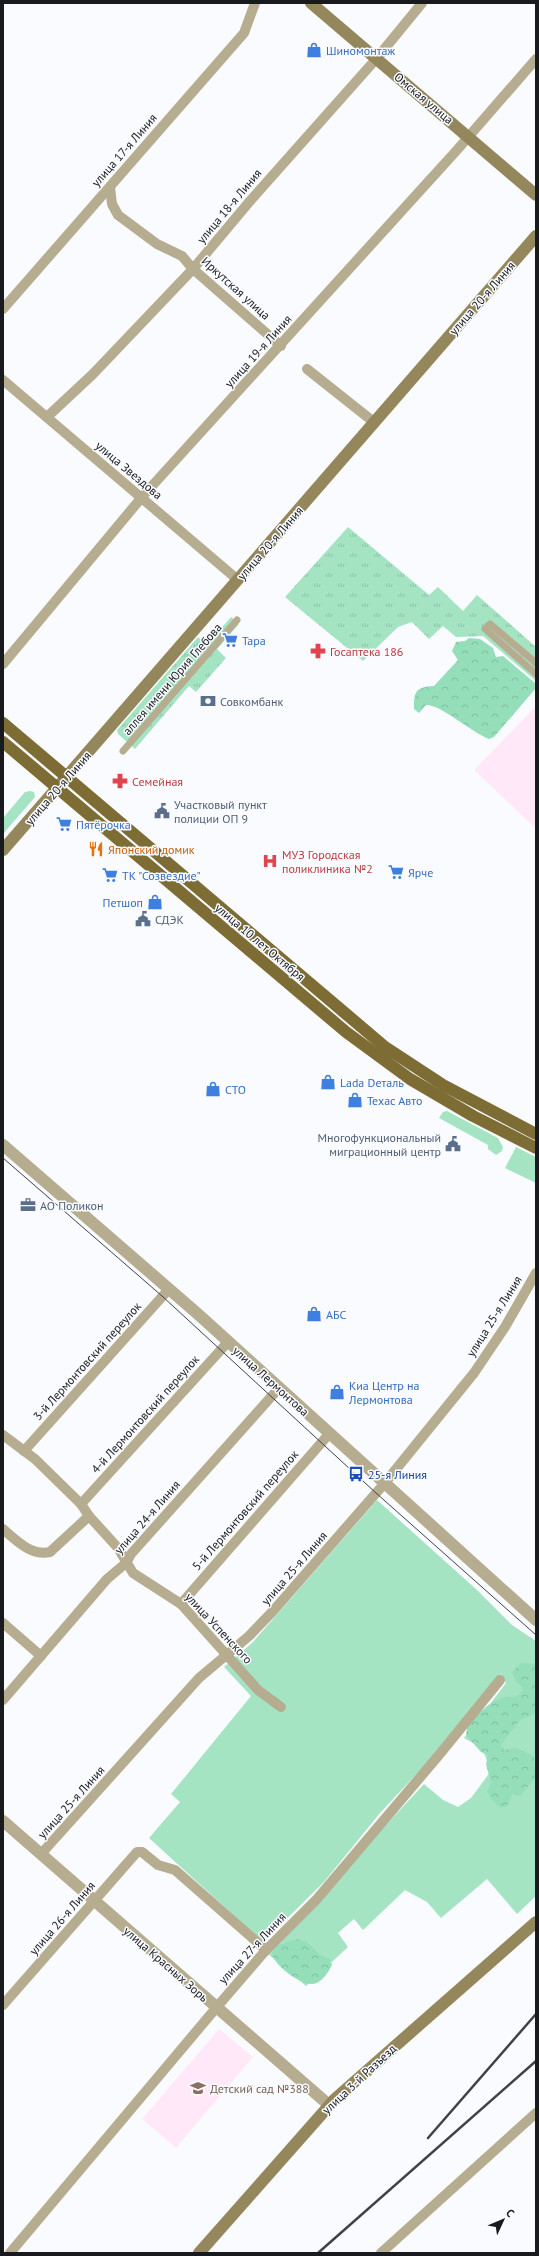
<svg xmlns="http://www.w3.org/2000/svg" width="539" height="2256" font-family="'PT Sans',sans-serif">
  <defs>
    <pattern id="forest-crowns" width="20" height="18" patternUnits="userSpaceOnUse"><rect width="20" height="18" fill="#94dfb9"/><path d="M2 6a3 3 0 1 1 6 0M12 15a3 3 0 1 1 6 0" fill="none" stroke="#7fbf9f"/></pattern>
    <pattern id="park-tufts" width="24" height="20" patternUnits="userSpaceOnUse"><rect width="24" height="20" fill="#a5e4c3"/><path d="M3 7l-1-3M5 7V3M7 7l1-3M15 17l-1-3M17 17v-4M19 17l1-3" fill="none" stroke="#8dc3a7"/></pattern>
  </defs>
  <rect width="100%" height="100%" fill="#f9fbfe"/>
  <g fill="#ffe9f8">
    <polygon points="536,706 536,829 474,770"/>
    <polygon points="219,2029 253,2057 176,2148 142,2119"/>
  </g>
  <g fill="#a5e4c3">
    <polygon points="30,791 34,792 35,797 3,834 3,818 25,792"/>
    <polygon points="447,1111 498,1138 503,1147 502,1151 496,1155 488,1149 488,1145 439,1118 443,1112"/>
    <polygon points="516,1147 536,1157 536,1183 505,1168"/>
    <polygon points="377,1500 477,1590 512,1625 536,1641 536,1896 517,1914 487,1879 441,1918 427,1902 405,1890 363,1930 354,1919 338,1933 348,1947 306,1986 267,1953 424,1784 443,1800 458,1807 471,1798 491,1771 482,1748 464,1738 506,1683 501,1674 423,1767 380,1813 324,1882 263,1942 149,1838 180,1802 171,1794 251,1696 224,1667 252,1643"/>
  </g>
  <g fill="url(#forest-crowns)">
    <path d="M469,638l11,1 13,9 3,9 7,-1 33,28v4l-42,49 -5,2c-18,-7 -49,-35 -63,-34l-7,8 -5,-4c0,-17 1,-22 20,-23l24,-26 -6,-9 4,-9 9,-1z"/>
    <path d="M521,1663l15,1v49l-16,7 -19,25 3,5 12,-2 18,8 2,21 -16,19 -7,-3 -6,13 -6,2 -9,-7 -5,-9 4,-9 -5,-19 2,-9 -7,-3 -15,-17 2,-12c10,-9 21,-21 34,-25 7,-2 10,1 18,-4l3,-6 -7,-6 -4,-10z"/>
    <path d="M298,1939l9,3 13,13 10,4 2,6c-4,8 -11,19 -20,19 -12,1 -41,-21 -40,-32l6,-7z"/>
  </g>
  <g fill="url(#park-tufts)">
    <polygon points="348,527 429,595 438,587 463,611 477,595 536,647 536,681 483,636 456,637 443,626 429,639 412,622 398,627 363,661 285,597"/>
    <polygon points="231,617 239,624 217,649 226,658 196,692 189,686 135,749 118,734 117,730 198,637 207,645"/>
  </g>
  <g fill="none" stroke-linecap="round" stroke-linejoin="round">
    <g stroke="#b6ad90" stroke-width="7">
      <polyline points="536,663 490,624 485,629 536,674"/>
      <polyline points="123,751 237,620"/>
    </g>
    <g stroke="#b6ad90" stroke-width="10">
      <polyline points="110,187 112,204 118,215 157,244 182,256 193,269 281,346"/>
      <polyline points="3,309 244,33 255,3"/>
      <polyline points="307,369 375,423"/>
      <polyline points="3,380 238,580"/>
      <polyline points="47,417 93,374 193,269 250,201 377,58 422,3"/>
      <polyline points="3,664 142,497 457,150 536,59"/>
      <polyline points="3,1435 35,1459 81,1504 89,1516 118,1548 133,1573 181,1604 258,1690 281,1707"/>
      <polyline points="24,1451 169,1289"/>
      <polyline points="81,1504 228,1342"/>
      <path d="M3,1529c14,12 28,27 47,23l39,-36"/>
      <polyline points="181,1604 329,1434"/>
      <polyline points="3,1623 41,1656"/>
      <polyline points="3,1700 107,1579 126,1563 131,1554 279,1388"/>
      <polyline points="41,1854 199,1678 249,1636 273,1611 384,1484 474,1373 505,1327 536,1273"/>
      <polyline points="3,2005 137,1852 142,1852 158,1865 175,1870 266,1950"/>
      <polyline points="10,2253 216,2008 266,1950 317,1899 439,1755 500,1680"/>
      <polyline points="381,2253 536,2113"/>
    </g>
    <g stroke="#b6ad90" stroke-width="12">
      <polyline points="3,1145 199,1315 536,1620"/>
      <polyline points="3,1821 329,2105"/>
    </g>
    <g stroke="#95875c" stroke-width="12">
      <polyline points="311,3 536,195"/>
      <polyline points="3,850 536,236"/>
      <polyline points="199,2253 335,2099 536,1922"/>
    </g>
    <g stroke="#7d6c34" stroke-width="12">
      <polyline points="3,723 385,1047 443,1085 536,1134"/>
      <polyline points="3,742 346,1032 410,1079 473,1116 536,1148"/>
    </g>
    <polyline stroke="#414246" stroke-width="1" points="3,1158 162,1296 376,1493 536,1635"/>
    <g stroke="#414246" stroke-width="2.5">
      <polyline points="428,2138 536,2014"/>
      <polyline points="318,2253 536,2061"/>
    </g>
  </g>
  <defs>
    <symbol id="shop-bare" viewBox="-9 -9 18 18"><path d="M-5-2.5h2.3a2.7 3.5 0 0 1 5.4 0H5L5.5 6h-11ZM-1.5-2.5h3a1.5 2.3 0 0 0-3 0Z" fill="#3f7fe0" stroke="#f9fbfe" stroke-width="2.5" paint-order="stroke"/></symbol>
    <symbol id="supermarket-bare" viewBox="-9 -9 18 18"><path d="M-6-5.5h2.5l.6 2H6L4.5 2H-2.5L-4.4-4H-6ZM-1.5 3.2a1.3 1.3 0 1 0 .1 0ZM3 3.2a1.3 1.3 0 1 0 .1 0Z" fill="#3f7fe0" stroke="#f9fbfe" stroke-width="2.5" paint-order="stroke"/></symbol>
    <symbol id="pharmacy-bare" viewBox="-9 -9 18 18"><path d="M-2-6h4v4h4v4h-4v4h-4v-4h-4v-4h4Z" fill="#e0444e" stroke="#f9fbfe" stroke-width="2.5" paint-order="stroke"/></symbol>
    <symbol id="bank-bare" viewBox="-9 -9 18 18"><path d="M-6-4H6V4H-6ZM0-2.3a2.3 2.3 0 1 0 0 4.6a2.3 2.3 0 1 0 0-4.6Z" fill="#5c6f8a" stroke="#f9fbfe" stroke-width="2.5" paint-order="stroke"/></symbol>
    <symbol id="civic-bare" viewBox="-9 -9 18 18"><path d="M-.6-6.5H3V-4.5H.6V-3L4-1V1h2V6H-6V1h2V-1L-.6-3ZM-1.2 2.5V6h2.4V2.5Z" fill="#5c6f8a" stroke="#f9fbfe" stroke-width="2.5" paint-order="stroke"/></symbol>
    <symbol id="restaurant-bare" viewBox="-9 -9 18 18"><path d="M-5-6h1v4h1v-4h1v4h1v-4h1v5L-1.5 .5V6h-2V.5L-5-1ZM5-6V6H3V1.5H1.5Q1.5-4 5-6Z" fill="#e8710a" stroke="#f9fbfe" stroke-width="2.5" paint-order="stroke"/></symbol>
    <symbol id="hospital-bare" viewBox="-9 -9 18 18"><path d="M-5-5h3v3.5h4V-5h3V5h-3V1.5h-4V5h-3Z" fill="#e0444e" stroke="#f9fbfe" stroke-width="2.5" paint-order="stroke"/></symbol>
    <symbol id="office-bare" viewBox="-9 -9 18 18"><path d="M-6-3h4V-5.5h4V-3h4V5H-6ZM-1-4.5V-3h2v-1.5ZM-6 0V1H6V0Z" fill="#5c6f8a" stroke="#f9fbfe" stroke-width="2.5" paint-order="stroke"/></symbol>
    <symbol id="bus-bare" viewBox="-9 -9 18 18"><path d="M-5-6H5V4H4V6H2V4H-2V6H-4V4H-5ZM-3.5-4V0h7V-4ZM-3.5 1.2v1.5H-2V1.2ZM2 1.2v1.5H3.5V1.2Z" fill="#1a4fb4" stroke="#f9fbfe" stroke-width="2.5" paint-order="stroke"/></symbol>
    <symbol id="school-bare" viewBox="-9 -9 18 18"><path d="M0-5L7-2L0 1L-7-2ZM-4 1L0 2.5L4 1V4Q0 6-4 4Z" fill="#8d6e63" stroke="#f9fbfe" stroke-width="2.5" paint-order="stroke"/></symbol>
  </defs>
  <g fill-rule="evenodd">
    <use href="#shop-bare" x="303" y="39" width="22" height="22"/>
    <use href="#supermarket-bare" x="219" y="629" width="22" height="22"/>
    <use href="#pharmacy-bare" x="307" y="640" width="22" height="22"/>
    <use href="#bank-bare" x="197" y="690" width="22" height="22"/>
    <use href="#pharmacy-bare" x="109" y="770" width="22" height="22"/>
    <use href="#civic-bare" x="151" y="800" width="22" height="22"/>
    <use href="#supermarket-bare" x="53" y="813" width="22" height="22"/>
    <use href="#restaurant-bare" x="85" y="838" width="22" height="22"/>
    <use href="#hospital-bare" x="259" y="850" width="22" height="22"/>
    <use href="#supermarket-bare" x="385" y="861" width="22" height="22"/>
    <use href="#supermarket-bare" x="99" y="864" width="22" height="22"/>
    <use href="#shop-bare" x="144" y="891" width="22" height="22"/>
    <use href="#civic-bare" x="132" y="908" width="22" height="22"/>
    <use href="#shop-bare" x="317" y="1071" width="22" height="22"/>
    <use href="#shop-bare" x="202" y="1078" width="22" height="22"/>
    <use href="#shop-bare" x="344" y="1089" width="22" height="22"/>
    <use href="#civic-bare" x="442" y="1133" width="22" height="22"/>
    <use href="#office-bare" x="17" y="1194" width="22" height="22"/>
    <use href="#shop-bare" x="303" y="1303" width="22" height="22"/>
    <use href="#shop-bare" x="326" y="1381" width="22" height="22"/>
    <use href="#bus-bare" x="345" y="1463" width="22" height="22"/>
    <use href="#school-bare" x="187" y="2077" width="22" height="22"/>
  </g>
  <g text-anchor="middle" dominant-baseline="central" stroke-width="3" stroke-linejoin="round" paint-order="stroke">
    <g font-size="12" fill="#366cbe" stroke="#f9fbfe" text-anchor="start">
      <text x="326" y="50">Шиномонтаж</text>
      <text x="242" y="640">Тара</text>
      <text x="76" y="824">Пятёрочка</text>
      <text x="408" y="872">Ярче</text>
      <text x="122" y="875">ТК "Созвездие"</text>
      <text x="143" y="902" text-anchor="end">Петшоп</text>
      <text x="340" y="1082">Lada Dеталь</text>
      <text x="225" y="1089">СТО</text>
      <text x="367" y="1100">Техас Авто</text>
      <text x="326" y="1314">АБС</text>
      <text x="349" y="1385">Киа Центр на<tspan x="349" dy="14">Лермонтова</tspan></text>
    </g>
    <g font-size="12" fill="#191a1e" stroke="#f9fbfe">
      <text transform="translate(424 98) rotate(40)">Омская улица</text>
      <text transform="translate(124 150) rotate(-49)">улица 17-я Линия</text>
      <text transform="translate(229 206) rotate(-50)">улица 18-я Линия</text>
      <text transform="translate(236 288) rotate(42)">Иркутская улица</text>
      <text transform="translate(482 298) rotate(-49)">улица 20-я Линия</text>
      <text transform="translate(258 351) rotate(-48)">улица 19-я Линия</text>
      <text transform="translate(129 470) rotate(40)">улица Звездова</text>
      <text transform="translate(270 543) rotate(-49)">улица 20-я Линия</text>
      <text transform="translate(172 679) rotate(-49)">аллея имени Юрия Глебова</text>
      <text transform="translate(58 788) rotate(-49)">улица 20-я Линия</text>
      <text transform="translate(260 942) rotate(40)">улица 10 лет Октября</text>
      <text transform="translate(494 1316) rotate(-58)">улица 25-я Линия</text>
      <text transform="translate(87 1361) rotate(-48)">3-й Лермонтовский переулок</text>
      <text transform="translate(271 1381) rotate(42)">улица Лермонтова</text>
      <text transform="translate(145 1414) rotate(-48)">4-й Лермонтовский переулок</text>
      <text transform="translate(245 1510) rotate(-49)">5-й Лермонтовский переулок</text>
      <text transform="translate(147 1517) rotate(-49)">улица 24-я Линия</text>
      <text transform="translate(294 1568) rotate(-49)">улица 25-я Линия</text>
      <text transform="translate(219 1628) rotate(47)">улица Успенского</text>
      <text transform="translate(71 1802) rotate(-48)">улица 25-я Линия</text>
      <text transform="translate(62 1918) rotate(-49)">улица 26-я Линия</text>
      <text transform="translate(252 1948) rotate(-47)">улица 27-я Линия</text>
      <text transform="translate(166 1964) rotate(41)">улица Красных Зорь</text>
      <text transform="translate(359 2079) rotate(-43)">улица 3-й Разъезд</text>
    </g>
    <g font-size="12" fill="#be3a42" stroke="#f9fbfe" text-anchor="start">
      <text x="330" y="651">Госаптека 186</text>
      <text x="132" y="781">Семейная</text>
      <text x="282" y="854">МУЗ Городская<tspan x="282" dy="14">поликлиника №2</tspan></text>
    </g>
    <g font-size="12" fill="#4e5e75" stroke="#f9fbfe" text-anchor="start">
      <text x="220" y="701">Совкомбанк</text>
      <text x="174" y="804">Участковый пункт<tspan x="174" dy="14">полиции ОП 9</tspan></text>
      <text x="155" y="919">СДЭК</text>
      <text x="441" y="1137" text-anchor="end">Многофункциональный<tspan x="441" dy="14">миграционный центр</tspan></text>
      <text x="40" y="1205">АО Поликон</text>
    </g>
    <g font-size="12" fill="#c56008" stroke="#f9fbfe" text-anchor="start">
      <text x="108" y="849">Японский домик</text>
    </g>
    <g font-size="12" fill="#164399" stroke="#f9fbfe" text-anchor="start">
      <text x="368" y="1474">25-я Линия</text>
    </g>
    <g font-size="12" fill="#785e54" stroke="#f9fbfe" text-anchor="start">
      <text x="210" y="2088">Детский сад №388</text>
    </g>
  </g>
  <rect width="539" height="2256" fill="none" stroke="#191a1e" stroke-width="8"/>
  <g transform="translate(503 2220) rotate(46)" stroke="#f9fbfe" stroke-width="3" paint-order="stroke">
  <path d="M0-3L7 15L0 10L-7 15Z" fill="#191a1e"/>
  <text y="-6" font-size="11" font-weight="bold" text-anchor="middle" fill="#191a1e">С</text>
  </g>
</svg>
